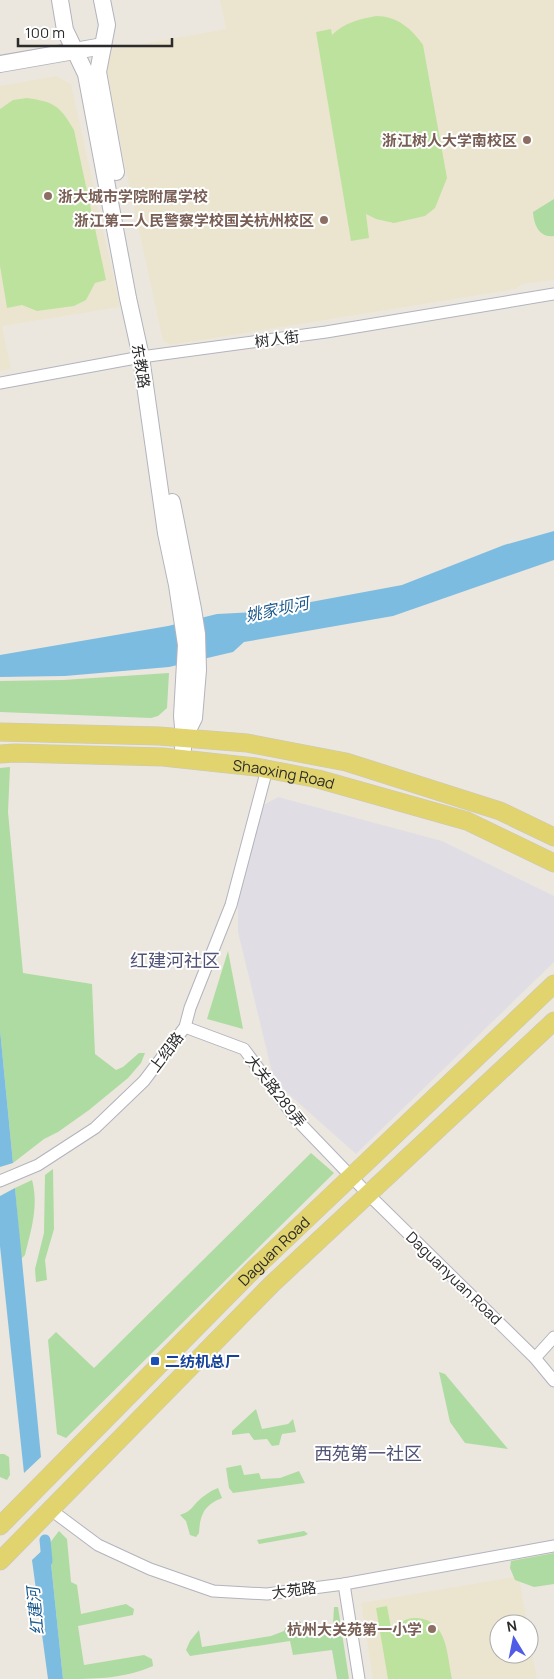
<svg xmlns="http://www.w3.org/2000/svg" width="554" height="1679" font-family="Manrope,'Noto Sans SC',sans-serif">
  <rect width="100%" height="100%" fill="#ebe7de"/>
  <polygon fill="#e0dee4" points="278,797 442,841 554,896 554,962 356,1154 284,1090 272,1072 238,932 238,892 262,806"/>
  <g fill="#ebe5d0">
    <polygon points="220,0 554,0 554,280 523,284 516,289 171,345 163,341 123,157 103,51 226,29"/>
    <polygon points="56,76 71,84 120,307 2,326 11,369 0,371 0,86"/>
    <polygon points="519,1576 527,1624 499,1624 499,1654 529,1654 529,1635 537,1679 373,1679 361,1603"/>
  </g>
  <g fill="#aedba1">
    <path d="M554,199v37c-15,2 -20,-11 -21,-24z"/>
    <polygon points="169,673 167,708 158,716 151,718 0,712 0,681 63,680"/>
    <polygon points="10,767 8,812 23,973 92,984 95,1054 116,1070 123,1067 139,1053 145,1053 141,1063 128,1078 89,1110 58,1132 44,1139 13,1163 0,1030 0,768"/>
    <polygon points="228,951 243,1029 207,1019"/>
    <polygon points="311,1153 334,1173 66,1438 57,1434 48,1340 56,1332 94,1368"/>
    <polygon points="53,1169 54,1229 45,1260 47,1280 36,1282 35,1269 44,1233 45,1175"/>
    <path d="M32,1180c7,26 -1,50 -7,75l-4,4 -6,-71z"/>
    <polygon points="439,1372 445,1374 508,1449 465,1443 450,1422"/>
    <polygon points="256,1409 262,1429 288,1424 293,1419 296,1432 282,1434 279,1445 272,1446 267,1439 254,1440 249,1433 232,1435 232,1431"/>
    <polygon points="0,1454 4,1454 9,1457 10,1475 7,1480 0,1477"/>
    <polygon points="241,1465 244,1475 259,1473 261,1479 280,1478 299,1471 305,1483 233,1493 229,1488 226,1468"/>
    <path d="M218,1488l4,10c-18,7 -22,17 -23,35l-3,4 -6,-2 -4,-14 -6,-6c9,-3 11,-6 17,-13 6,-6 13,-11 21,-14z"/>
    <path d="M59,1531l8,8 4,43 6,3 4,29 45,-10 8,5 -1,6 -55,11 6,39 60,-10 8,4 1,7c-29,13 -60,13 -90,13l-14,-135z"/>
    <polygon points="304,1531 308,1534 304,1536 259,1544 257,1540"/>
    <polygon points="554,1553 554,1584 534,1587 515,1580 510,1568 511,1561"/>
    <polygon points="334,1607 338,1607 349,1679 337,1679 332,1650 293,1655 290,1641 190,1656 186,1650 190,1641 199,1630 202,1647 271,1636 284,1631 288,1622 300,1621 307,1633 330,1630 333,1625"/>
  </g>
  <g fill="#bde29e">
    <path d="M376,16c21,0 35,12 47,29l24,133 -12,30 -10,8 -31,7 -18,-4 -10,-5 3,24 -18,3 -35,-209 15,-3 1,6c14,-13 25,-15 44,-19z"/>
    <path d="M27,98c28,4 33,8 47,32l32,150 -11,3 -9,17 -12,6 -37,5 -15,-6 -15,3 -7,-42v-157l13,-9z"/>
    <path d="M387,1606l5,27c7,-10 13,-16 26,-15 30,3 29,38 34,61h-64l-12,-71z"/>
  </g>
  <g fill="#7dbce1">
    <polygon points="554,531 554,560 393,616 244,642 233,652 169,667 65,676 0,677 0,655 168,626 217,614 257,612 402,585 504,545"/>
    <polygon points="0,1030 13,1163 0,1167"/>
    <polygon points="15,1188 41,1457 24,1473 0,1246 0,1196"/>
    <polygon points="49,1544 63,1679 48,1679 32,1560"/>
  </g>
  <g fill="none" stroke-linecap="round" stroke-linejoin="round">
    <polyline stroke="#7dbce1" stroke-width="11" points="45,1540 47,1561"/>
    <defs>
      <g id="street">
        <polyline points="0,383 141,357 326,332 554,294"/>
        <polyline points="185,1027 244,1049 295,1118 368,1194 535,1358 554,1381"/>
        <polyline points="0,1181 38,1165 95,1128 144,1081 185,1027 190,1008 231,905 267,769"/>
        <polyline points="535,1358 554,1337"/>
        <polyline points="51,1510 98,1545 150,1569 213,1591 267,1594 344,1584 554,1546"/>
        <polyline points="344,1584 359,1679"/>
      </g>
      <g id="secondary">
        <polyline points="60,0 65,30 86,74 128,298 141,357 166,533 177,585 186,645 182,716 184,738 182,759"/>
        <polyline points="102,0 107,25 98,72 116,172"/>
        <polyline points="0,64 103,46"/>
        <polyline points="172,502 193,609 197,634 198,670 194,718 184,738"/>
      </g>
      <g id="primary">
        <polyline points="0,732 159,736 247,743 346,762 500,811 554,837"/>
        <path id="s1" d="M0,754l15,-1 148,4 93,10 62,12 149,42 87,42"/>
        <path id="s2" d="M0,1526l254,-257 300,-285"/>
        <polyline points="0,1561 272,1284 554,1021"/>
      </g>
    </defs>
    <use href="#street" stroke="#b2b3bd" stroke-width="13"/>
    <use href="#secondary" stroke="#b2b3bd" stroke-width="18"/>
    <use href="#primary" stroke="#c8c8c8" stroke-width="19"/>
    <use href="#street" stroke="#fff" stroke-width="11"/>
    <use href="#secondary" stroke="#fff" stroke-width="16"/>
    <use href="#primary" stroke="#e1d36d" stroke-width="18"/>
  </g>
  <g fill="#8d6e63" stroke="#fff" stroke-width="2">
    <circle cx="527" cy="140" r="5"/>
    <circle cx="48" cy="196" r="5"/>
    <circle cx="324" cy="220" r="5"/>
    <circle cx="432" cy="1629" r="5"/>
  </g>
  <rect fill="#1a4fb4" stroke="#fff" stroke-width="2" x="150" y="1356" width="10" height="10" rx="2.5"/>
  <g text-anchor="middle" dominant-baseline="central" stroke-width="4" stroke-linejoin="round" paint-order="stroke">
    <g font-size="15" font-weight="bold" fill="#785e54" stroke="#fff" text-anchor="end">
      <text x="517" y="140">浙江树人大学南校区</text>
      <text x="58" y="196" text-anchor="start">浙大城市学院附属学校</text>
      <text x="314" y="220">浙江第二人民警察学校国关杭州校区</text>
      <text x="422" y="1629">杭州大关苑第一小学</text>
    </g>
    <g font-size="15" fill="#2b2b2b" stroke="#fff">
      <text transform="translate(277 339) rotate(-7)">树人街</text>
      <text transform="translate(141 366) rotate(81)">东教路</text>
      <text stroke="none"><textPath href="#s1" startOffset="285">Shaoxing Road</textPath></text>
      <text transform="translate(166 1052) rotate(-53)">上绍路</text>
      <text transform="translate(276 1091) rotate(52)">大关路289弄</text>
      <text stroke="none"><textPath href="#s2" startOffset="388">Daguan Road</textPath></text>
      <text transform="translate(454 1278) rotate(44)">Daguanyuan Road</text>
      <text transform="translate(294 1590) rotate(-7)">大苑路</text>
    </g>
    <g font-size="15" font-weight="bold" fill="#164399" stroke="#fff" text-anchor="start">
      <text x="165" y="1361">二纺机总厂</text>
    </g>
    <g font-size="16" font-style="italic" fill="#1c5a8d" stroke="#fff">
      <text transform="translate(277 609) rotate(-12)">姚家坝河</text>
      <text transform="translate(35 1611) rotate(-96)">红建河</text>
    </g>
    <g font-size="18" fill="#505276" stroke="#fff">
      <text x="175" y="960">红建河社区</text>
      <text x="368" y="1453">西苑第一社区</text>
    </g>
  </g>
  <g transform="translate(514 1639) rotate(350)"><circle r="24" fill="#ffffff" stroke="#aaaaaa"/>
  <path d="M0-4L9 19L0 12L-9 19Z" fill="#505ce6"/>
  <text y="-8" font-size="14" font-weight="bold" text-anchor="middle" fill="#2b2b2b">N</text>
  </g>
  <path d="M18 38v8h154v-8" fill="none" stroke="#2b2b2b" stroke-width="2.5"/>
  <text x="25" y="38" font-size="15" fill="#2b2b2b" stroke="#ffffff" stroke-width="4" paint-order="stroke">100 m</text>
</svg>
